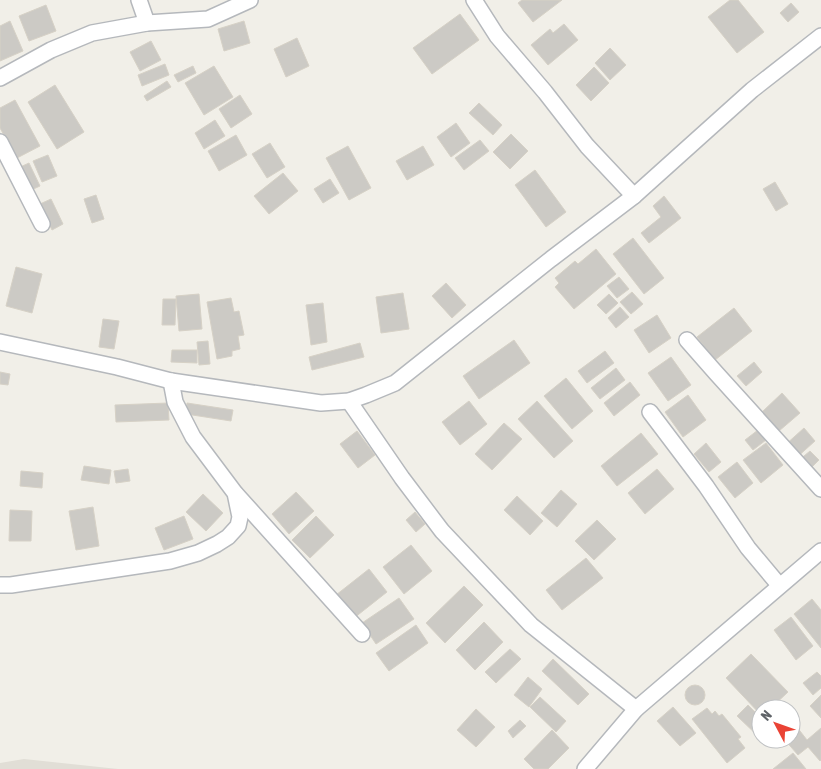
<svg xmlns="http://www.w3.org/2000/svg" width="821" height="769" font-family="'Asap Condensed',sans-serif">
  <rect width="100%" height="100%" fill="#f1efe8"/>
  <polygon fill="#e1ded6" points="24,759 118,769 0,769 0,763"/>
  <g fill="#cccac5" stroke="#d6d1c6">
    <polygon points="522,0 562,0 533,22 518,3"/>
    <polygon points="730,0 738,0 764,32 737,53 708,17"/>
    <polygon points="791,3 799,12 788,22 780,13"/>
    <polygon points="46,5 56,31 29,41 19,16"/>
    <polygon points="460,14 479,40 432,74 413,48"/>
    <polygon points="10,21 23,51 0,61 0,26"/>
    <polygon points="244,21 250,43 224,51 218,29"/>
    <polygon points="564,24 578,40 548,65 531,45 550,29 553,33"/>
    <polygon points="297,38 309,66 286,77 274,49"/>
    <polygon points="151,41 161,60 140,71 130,52"/>
    <polygon points="610,48 626,65 610,80 595,63"/>
    <polygon points="165,64 169,75 142,86 138,75"/>
    <polygon points="193,66 196,73 178,82 174,75"/>
    <polygon points="214,66 233,97 204,115 185,83"/>
    <polygon points="594,67 609,83 591,101 576,85"/>
    <polygon points="167,81 171,87 147,101 144,96"/>
    <polygon points="55,85 84,132 57,149 28,102"/>
    <polygon points="240,95 252,114 231,128 219,109"/>
    <polygon points="15,100 40,146 17,158 0,128 0,108"/>
    <polygon points="479,103 502,125 493,135 469,113"/>
    <polygon points="215,120 225,136 204,149 195,133"/>
    <polygon points="456,123 470,143 451,157 437,137"/>
    <polygon points="511,134 528,151 510,169 493,152"/>
    <polygon points="236,135 247,155 219,171 208,151"/>
    <polygon points="480,140 489,151 464,170 455,158"/>
    <polygon points="270,143 285,167 267,178 252,154"/>
    <polygon points="348,146 371,188 349,200 326,158"/>
    <polygon points="423,146 434,165 407,180 396,161"/>
    <polygon points="48,155 57,176 42,182 33,161"/>
    <polygon points="29,163 40,186 29,191 18,168"/>
    <polygon points="535,170 566,212 546,227 515,185"/>
    <polygon points="283,173 298,191 269,214 254,196"/>
    <polygon points="330,179 339,193 323,203 314,189"/>
    <polygon points="775,182 788,204 776,211 763,189"/>
    <polygon points="96,195 104,219 92,223 84,199"/>
    <polygon points="664,196 681,218 649,243 641,233 661,217 653,206"/>
    <polygon points="51,199 63,224 52,230 40,204"/>
    <polygon points="633,238 664,278 644,294 613,254"/>
    <polygon points="596,249 616,274 574,309 555,287 559,283 555,278 575,261 578,264"/>
    <polygon points="16,267 42,274 32,313 6,306"/>
    <polygon points="619,277 629,289 617,298 607,286"/>
    <polygon points="446,283 466,305 452,318 432,296"/>
    <polygon points="632,292 643,304 631,314 620,302"/>
    <polygon points="403,293 409,329 381,333 376,297"/>
    <polygon points="199,294 202,329 179,331 176,296"/>
    <polygon points="609,294 618,303 606,314 597,305"/>
    <polygon points="231,298 234,312 239,311 244,335 238,336 240,349 232,351 232,356 217,359 207,302"/>
    <polygon points="163,299 176,299 175,325 162,325"/>
    <polygon points="323,303 327,342 311,345 306,305"/>
    <polygon points="620,307 629,317 616,328 608,318"/>
    <polygon points="734,308 752,331 715,360 697,337"/>
    <polygon points="657,315 671,338 649,353 634,330"/>
    <polygon points="103,319 119,321 114,349 99,347"/>
    <polygon points="514,340 530,363 479,399 463,376"/>
    <polygon points="208,341 210,364 199,365 197,342"/>
    <polygon points="360,343 364,357 312,370 309,357"/>
    <polygon points="172,350 197,350 197,363 171,362"/>
    <polygon points="605,351 614,363 587,383 578,371"/>
    <polygon points="671,357 691,385 668,401 648,373"/>
    <polygon points="754,362 762,372 746,386 737,376"/>
    <polygon points="616,368 625,380 600,399 591,388"/>
    <polygon points="0,372 10,374 8,385 0,384"/>
    <polygon points="566,378 593,411 572,429 544,396"/>
    <polygon points="630,382 640,395 614,416 604,403"/>
    <polygon points="782,393 800,413 779,431 762,412"/>
    <polygon points="688,395 706,420 683,437 665,412"/>
    <polygon points="469,401 487,424 460,445 442,422"/>
    <polygon points="537,401 573,441 554,458 518,419"/>
    <polygon points="168,403 169,420 116,422 115,405"/>
    <polygon points="187,403 233,410 231,421 186,414"/>
    <polygon points="504,423 522,439 492,470 475,454"/>
    <polygon points="804,428 815,441 795,459 784,446"/>
    <polygon points="758,430 766,440 753,450 745,440"/>
    <polygon points="357,431 375,455 358,468 340,444"/>
    <polygon points="641,433 658,454 617,486 601,466"/>
    <polygon points="706,443 721,462 709,472 694,454"/>
    <polygon points="766,443 783,465 761,483 743,460"/>
    <polygon points="810,451 819,460 808,471 798,461"/>
    <polygon points="737,462 753,483 735,498 718,477"/>
    <polygon points="84,466 111,470 109,484 81,480"/>
    <polygon points="128,469 130,481 116,483 114,471"/>
    <polygon points="657,469 674,489 645,514 628,493"/>
    <polygon points="21,471 43,473 42,488 20,486"/>
    <polygon points="561,490 577,504 557,527 541,513"/>
    <polygon points="296,492 314,511 289,534 272,514"/>
    <polygon points="203,494 223,513 206,531 186,512"/>
    <polygon points="517,496 543,521 530,535 504,510"/>
    <polygon points="93,507 99,546 76,550 69,511"/>
    <polygon points="10,510 32,511 31,541 9,541"/>
    <polygon points="415,512 425,524 416,532 406,520"/>
    <polygon points="184,516 193,539 164,550 155,528"/>
    <polygon points="316,516 334,535 310,558 292,540"/>
    <polygon points="597,520 616,539 594,560 575,541"/>
    <polygon points="411,545 432,571 404,594 383,567"/>
    <polygon points="586,558 603,578 562,610 546,590"/>
    <polygon points="369,569 387,592 354,618 336,595"/>
    <polygon points="464,586 483,605 445,643 426,623"/>
    <polygon points="399,598 414,619 376,644 362,623"/>
    <polygon points="812,599 821,610 821,648 794,614"/>
    <polygon points="791,617 813,646 796,660 774,630"/>
    <polygon points="484,622 503,642 475,670 456,650"/>
    <polygon points="416,625 428,643 389,671 376,653"/>
    <polygon points="510,649 521,659 496,683 485,672"/>
    <polygon points="751,654 788,692 770,709 761,709 761,715 726,678"/>
    <polygon points="553,659 589,694 578,705 542,671"/>
    <polygon points="817,672 821,676 821,688 813,695 803,683"/>
    <polygon points="528,677 542,689 529,707 514,695"/>
    <circle cx="695" cy="695" r="10"/>
    <polygon points="821,695 821,718 810,706"/>
    <polygon points="540,697 566,721 556,732 530,707"/>
    <polygon points="748,705 761,718 761,735 759,737 737,716"/>
    <polygon points="673,707 696,733 680,746 657,721"/>
    <polygon points="707,708 712,714 715,711 719,716 722,714 741,737 738,739 745,748 727,763 692,719"/>
    <polygon points="476,709 495,727 476,747 457,730"/>
    <polygon points="520,720 526,726 513,738 508,731"/>
    <polygon points="793,722 807,740 821,728 821,760 820,761 808,747 798,755 784,739 791,739 791,723"/>
    <polygon points="552,730 569,748 548,769 534,769 524,759"/>
    <polygon points="793,753 806,769 773,769"/>
  </g>
  <g fill="none" stroke-linecap="round" stroke-linejoin="round">
    <defs>
      <g id="street">
        <polyline points="139,0 147,23"/>
        <polyline points="474,0 497,36 545,92 587,146 634,196"/>
        <polyline points="0,78 51,50 92,33 147,23 208,19 250,0"/>
        <polyline points="0,142 42,224"/>
        <polyline points="687,340 716,373 821,489"/>
        <polyline points="0,342 117,367 171,381 321,403 349,401 366,395 395,383 551,259 634,196 752,90 821,36"/>
        <polyline points="349,401 402,478 442,531 531,625 636,709"/>
        <polyline points="650,412 706,486 748,548 779,585"/>
        <polyline points="236,494 362,634"/>
        <polyline points="0,585 11,585 170,561 198,553 217,544 228,537 238,526 240,517 235,493 193,437 175,402 171,381"/>
        <polyline points="585,769 636,709 821,551"/>
      </g>
    </defs>
    <use href="#street" stroke="#b5b8bc" stroke-width="18"/>
    <use href="#street" stroke="#fff" stroke-width="15"/>
  </g>
  <g transform="translate(776 724) rotate(311)"><circle r="24" fill="#ffffff" stroke="#bfc1c3"/>
  <path d="M0-4L9 19L0 12L-9 19Z" fill="#ea4335"/>
  <text y="-8" font-size="14" font-weight="bold" text-anchor="middle" fill="#5f6368">N</text>
  </g>
</svg>
